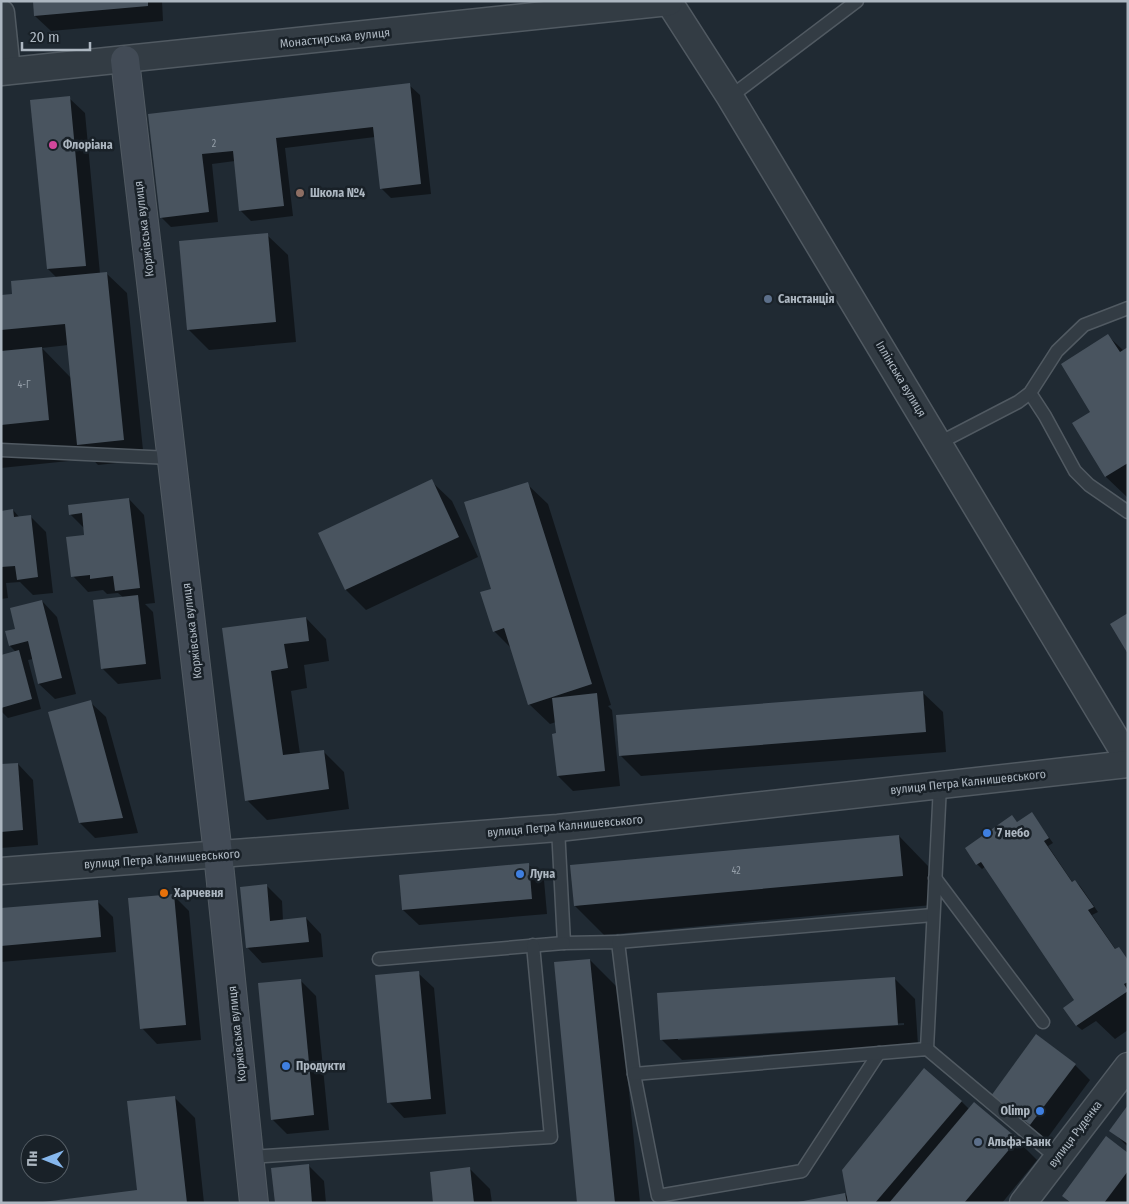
<svg xmlns="http://www.w3.org/2000/svg" width="1129" height="1204" font-family="'Fira Sans Condensed',sans-serif">
  <rect width="100%" height="100%" fill="#202a33"/>
  <g fill="#0007" fill-rule="evenodd">
    <polygon points="34,1 162,1 163,21 51,31 35,16"/>
    <polygon points="409,85 420,95 431,194 391,198 381,188 375,137 285,148 293,216 251,221 241,211 235,161 212,164 218,222 171,227 161,217 149,115"/>
    <path d="M69,98l16,15 15,161 6,-1 21,20 17,167 -46,5 -10,-11v5l-87,9v-171l13,-2 43,-17 -9,-9zM68,345l3,33 -29,-30z"/>
    <polygon points="267,235 288,255 296,342 209,350 188,329"/>
    <polygon points="1108,336 1124,351 1128,349 1127,497 1106,477 1074,424 1092,413"/>
    <polygon points="431,481 452,501 478,557 366,610 346,590 320,534"/>
    <polygon points="527,484 548,504 611,705 608,706 612,710 620,786 573,791 558,776 556,722 550,724 529,704 512,649 494,631 493,590"/>
    <polygon points="129,499 144,515 155,603 145,604 153,612 161,679 118,684 103,669 95,602 124,598 118,593 107,594 103,590 88,592 73,576 86,536 85,529 70,514"/>
    <polygon points="13,510 20,518 30,516 46,532 53,593 33,595 20,582 6,583 8,598 1,599 1,512"/>
    <polygon points="42,601 57,617 76,694 55,699 39,684 33,659 28,660 41,709 8,718 1,711 1,656 16,652 10,646 17,630"/>
    <polygon points="306,618 326,639 329,661 304,665 307,688 291,691 300,754 323,751 344,772 349,809 267,820 247,800 224,629"/>
    <polygon points="922,692 943,712 946,752 641,776 620,755"/>
    <polygon points="90,702 106,717 138,833 95,838 80,823"/>
    <polygon points="18,764 33,780 38,845 1,848 1,766"/>
    <polygon points="1032,814 1053,843 1048,846 1073,883 1075,881 1080,886 1098,912 1092,915 1116,950 1128,960 1128,1030 1115,1039 1096,1021 1082,1030 1077,1026 1065,1008 1076,1001 986,866 982,869 977,864 1012,817 1018,823"/>
    <polygon points="899,836 928,866 932,905 604,935 575,906"/>
    <polygon points="528,864 544,880 547,914 419,925 403,910 400,876"/>
    <polygon points="266,885 282,901 283,921 306,918 321,934 323,957 262,963 247,947"/>
    <polygon points="173,895 189,911 201,1040 157,1044 142,1028"/>
    <polygon points="98,902 113,917 116,952 1,962 1,910"/>
    <polygon points="590,960 619,989 640,1203 579,1203"/>
    <polygon points="418,973 434,988 446,1114 404,1118 389,1102"/>
    <path d="M895,979l20,20 3,46 -236,15 -21,-21zM904,1023v2l-226,15v-2z"/>
    <polygon points="301,981 316,996 329,1130 287,1134 272,1119"/>
    <polygon points="1075,1065 1090,1080 1046,1140 1008,1111 992,1095"/>
    <polygon points="174,1097 195,1118 204,1203 35,1203 139,1191"/>
    <polygon points="961,1101 969,1109 1017,1140 1037,1160 1002,1203 799,1203 845,1194 849,1198"/>
    <polygon points="1128,1107 1128,1147 1111,1130"/>
    <polygon points="1128,1154 1128,1203 1070,1203 1063,1196"/>
    <polygon points="308,1165 324,1181 326,1203 276,1203"/>
    <polygon points="470,1169 490,1189 492,1203 434,1203"/>
  </g>
  <g fill="#49545f">
    <polygon points="33,1 148,1 148,6 34,16"/>
    <polygon points="410,83 421,184 380,189 373,127 276,138 284,206 239,211 233,151 202,154 209,212 160,218 148,114"/>
    <polygon points="70,96 86,266 47,269 30,100"/>
    <polygon points="268,233 276,322 187,330 179,241"/>
    <polygon points="107,272 124,440 77,445 65,324 1,330 1,295 12,294 11,281"/>
    <polygon points="1108,334 1120,352 1128,347 1128,463 1105,477 1072,423 1090,412 1061,364"/>
    <polygon points="42,347 49,420 1,425 1,351"/>
    <polygon points="432,479 459,537 345,590 318,533"/>
    <polygon points="528,482 592,684 528,705 504,628 493,632 480,592 491,589 464,502"/>
    <polygon points="129,498 140,588 115,591 113,576 90,579 90,575 71,577 66,537 84,535 82,513 69,515 68,505"/>
    <polygon points="13,509 14,517 31,515 38,577 17,580 15,566 1,567 1,511"/>
    <polygon points="138,595 146,664 101,669 93,600"/>
    <polygon points="42,600 62,678 38,684 28,641 9,646 5,631 15,629 10,608"/>
    <polygon points="1128,613 1128,654 1110,624"/>
    <polygon points="306,617 309,641 284,644 288,668 271,671 283,755 324,750 329,789 245,801 222,628"/>
    <polygon points="19,650 32,699 1,708 1,655"/>
    <polygon points="923,691 926,732 619,756 616,715"/>
    <polygon points="597,693 605,771 557,776 552,734 556,733 552,698"/>
    <polygon points="91,700 123,818 79,823 48,712"/>
    <polygon points="18,763 23,830 1,832 1,764"/>
    <polygon points="1032,812 1049,838 1044,841 1072,882 1075,880 1094,907 1088,910 1115,949 1119,947 1128,960 1128,982 1124,984 1128,991 1076,1026 1063,1008 1074,1000 981,862 976,865 965,848 1012,815 1017,822"/>
    <polygon points="899,835 903,876 574,906 570,865"/>
    <polygon points="529,863 532,899 402,910 399,875"/>
    <polygon points="267,884 270,921 306,917 309,942 246,948 240,887"/>
    <polygon points="174,894 186,1025 140,1029 128,898"/>
    <polygon points="98,900 101,937 1,946 1,908"/>
    <polygon points="590,959 615,1203 577,1203 554,962"/>
    <polygon points="419,971 431,1099 387,1103 375,975"/>
    <polygon points="895,977 898,1025 660,1040 657,993"/>
    <polygon points="301,979 314,1115 271,1120 258,983"/>
    <polygon points="1036,1034 1076,1064 1030,1125 991,1096"/>
    <polygon points="924,1068 962,1101 875,1203 848,1203 842,1170"/>
    <polygon points="175,1096 187,1203 35,1203 137,1190 127,1101"/>
    <polygon points="974,1102 1018,1139 964,1203 889,1203"/>
    <polygon points="1128,1105 1128,1144 1109,1131"/>
    <polygon points="1106,1136 1128,1153 1128,1171 1104,1203 1071,1203 1062,1196"/>
    <polygon points="309,1164 312,1203 275,1203 271,1168"/>
    <polygon points="470,1167 474,1203 433,1203 430,1172"/>
    <polygon points="845,1193 847,1203 798,1203 798,1202"/>
  </g>
  <g fill="none" stroke-linecap="round" stroke-linejoin="round">
    <defs>
      <g id="lane">
        <polyline points="730,97 857,1"/>
        <polyline points="1030,393 1045,416 1075,471 1089,485 1128,512"/>
        <polyline points="939,443 1018,402 1030,393 1057,351 1084,325 1128,308"/>
        <polyline points="1,450 171,458"/>
        <polyline points="558,828 564,943 618,942 634,1074 658,1196 802,1171 879,1053"/>
        <polyline points="935,878 1043,1022"/>
        <polyline points="618,942 933,915"/>
        <polyline points="379,959 564,943"/>
        <polyline points="927,1049 940,785"/>
        <polyline points="634,1074 927,1049 1057,1158"/>
        <polyline points="249,1157 551,1137 533,945"/>
      </g>
      <g id="street">
        <polyline points="669,2 730,97 1128,759"/>
        <polyline points="1,13 7,71"/>
        <polyline points="1,72 669,2"/>
        <polyline points="1,871 558,828 1128,764"/>
        <polyline points="1023,1203 1128,1066"/>
      </g>
      <polyline id="secondary" points="125,60 218,854 254,1203"/>
    </defs>
    <use href="#lane" stroke="#515a62" stroke-width="15"/>
    <use href="#street" stroke="#515a62" stroke-width="29"/>
    <use href="#secondary" stroke="#515a62" stroke-width="30"/>
    <use href="#lane" stroke="#333c44" stroke-width="12"/>
    <use href="#street" stroke="#333c44" stroke-width="26"/>
    <use href="#secondary" stroke="#424b56" stroke-width="28"/>
  </g>
  <circle fill="#d1479c" stroke="#192128" stroke-width="2" cx="53" cy="145" r="5"/>
  <circle fill="#8d6e63" stroke="#192128" stroke-width="2" cx="300" cy="193" r="5"/>
  <g fill="#5c6f8a" stroke="#192128" stroke-width="2">
    <circle cx="768" cy="299" r="5"/>
    <circle cx="978" cy="1142" r="5"/>
  </g>
  <g fill="#3f7fe0" stroke="#192128" stroke-width="2">
    <circle cx="987" cy="833" r="5"/>
    <circle cx="520" cy="874" r="5"/>
    <circle cx="286" cy="1066" r="5"/>
    <circle cx="1040" cy="1111" r="5"/>
  </g>
  <circle fill="#e8710a" stroke="#192128" stroke-width="2" cx="164" cy="893" r="5"/>
  <g text-anchor="middle" dominant-baseline="central" stroke-width="5" stroke-linejoin="round" paint-order="stroke">
    <g font-size="10" fill="#949ea8">
      <text x="214" y="144">2</text>
      <text x="24" y="385">4-Г</text>
      <text x="736" y="871">42</text>
    </g>
    <g font-size="12" fill="#adb7c1" stroke="#192128">
      <text transform="translate(335 38) rotate(-6)">Монастирська вулиця</text>
      <text transform="translate(144 229) rotate(-97)">Коржівська вулиця</text>
      <text transform="translate(901 379) rotate(59)">Іллінська вулиця</text>
      <text transform="translate(192 631) rotate(-97)">Коржівська вулиця</text>
      <text transform="translate(968 782) rotate(-6)">вулиця Петра Калнишевського</text>
      <text transform="translate(565 826) rotate(-5)">вулиця Петра Калнишевського</text>
      <text transform="translate(162 859) rotate(-4)">вулиця Петра Калнишевського</text>
      <text transform="translate(237 1034) rotate(-96)">Коржівська вулиця</text>
      <text transform="translate(1075 1134) rotate(-53)">вулиця Руденка</text>
    </g>
    <g font-size="12" font-weight="bold" fill="#adb7c1" stroke="#192128" text-anchor="start">
      <text x="63" y="145">Флоріана</text>
      <text x="310" y="193">Школа №4</text>
      <text x="778" y="299">Санстанція</text>
      <text x="997" y="833">7 небо</text>
      <text x="530" y="874">Луна</text>
      <text x="174" y="893">Харчевня</text>
      <text x="296" y="1066">Продукти</text>
      <text x="1030" y="1111" text-anchor="end">Olimp</text>
      <text x="988" y="1142">Альфа-Банк</text>
    </g>
  </g>
  <rect width="1129" height="1204" fill="none" stroke="#adb7c1" stroke-width="5"/>
  <g transform="translate(45 1159) rotate(271)"><circle r="24" fill="#192128" stroke="#545d65"/>
  <path d="M0-4L9 19L0 12L-9 19Z" fill="#86b7ed"/>
  <text y="-8" font-size="14" font-weight="bold" text-anchor="middle" fill="#adb7c1">Пн</text>
  </g>
  <path d="M22 42v8h68v-8" fill="none" stroke="#adb7c1" stroke-width="2.5"/>
  <text x="30" y="42" font-size="15" fill="#adb7c1" stroke="#192128" stroke-width="4" paint-order="stroke">20 m</text>
</svg>
